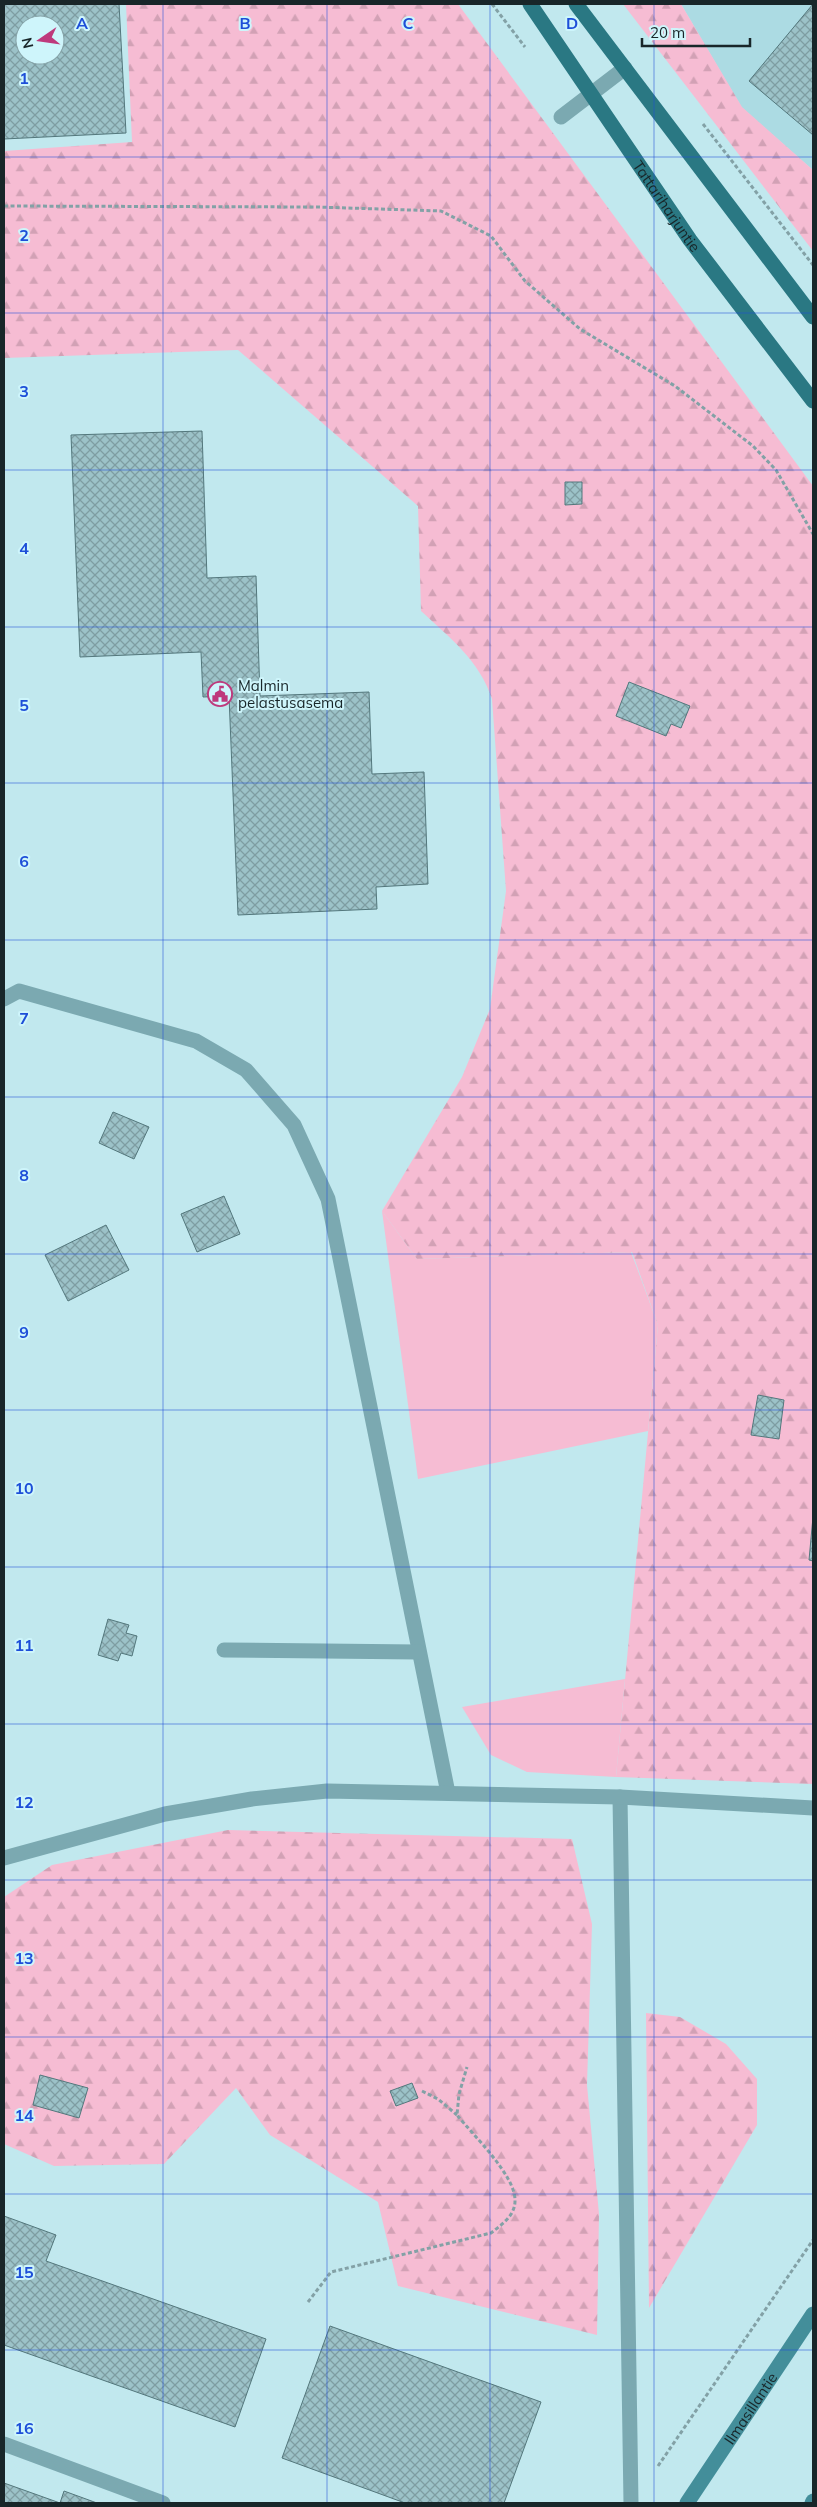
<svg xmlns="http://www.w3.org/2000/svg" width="817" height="2507" font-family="Mulish,sans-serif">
  <defs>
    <pattern id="forest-firs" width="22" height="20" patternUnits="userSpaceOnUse" patternTransform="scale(1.25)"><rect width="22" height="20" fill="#f6bcd3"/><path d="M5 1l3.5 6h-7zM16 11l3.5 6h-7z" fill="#d2a1b5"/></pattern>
    <pattern id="building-cross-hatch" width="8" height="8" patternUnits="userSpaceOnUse" patternTransform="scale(1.25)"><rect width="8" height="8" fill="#9cc2c8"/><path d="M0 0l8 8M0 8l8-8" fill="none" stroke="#7e9da2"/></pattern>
  </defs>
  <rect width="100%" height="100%" fill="#c1e8ee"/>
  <polygon fill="#acdbe3" points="681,4 813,4 813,170 742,108"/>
  <g fill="#f6bcd3">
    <polygon points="382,1211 417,1259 631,1252 658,1325 648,1431 418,1479"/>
    <polygon points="625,1679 616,1777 527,1772 491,1755 462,1707"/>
  </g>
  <g fill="url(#forest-firs)">
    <path d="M126,4h332l355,482v1298l-197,-7 42,-452 -26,-73 -215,7 -35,-48 80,-134 28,-68 16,-118 -14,-192c-12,-38 -43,-62 -71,-88l-3,-105 -180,-156 -234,8v-207l128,-9z"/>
    <polygon points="623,4 681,4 742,107 813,170 813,251"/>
    <polygon points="228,1830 572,1839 592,1924 587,2085 599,2214 597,2335 398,2286 378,2202 270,2135 236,2088 164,2164 54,2166 4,2144 4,1897 52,1865"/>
    <polygon points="646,2013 680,2017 726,2044 757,2079 757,2125 649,2308"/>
  </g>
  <g fill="url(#building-cross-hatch)" stroke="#53777c" fill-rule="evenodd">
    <path d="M4,4h115l7,129 -122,6zM25,25h30v30h-30z"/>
    <polygon points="813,4 813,135 749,81"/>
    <polygon points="202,431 207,578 256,576 260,696 369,692 372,774 424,772 428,884 376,887 377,909 238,915 229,696 203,697 201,652 80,657 71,435"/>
    <polygon points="565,482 582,482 582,504 565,505"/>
    <polygon points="629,682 690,706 681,728 671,724 666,736 616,716"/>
    <polygon points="113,1112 149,1127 134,1159 99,1143"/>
    <polygon points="224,1196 240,1234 197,1252 181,1214"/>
    <polygon points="106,1225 129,1270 68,1301 45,1255"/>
    <polygon points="758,1395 784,1400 779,1439 751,1435"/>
    <polygon points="813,1517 813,1561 809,1560"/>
    <polygon points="108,1619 129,1625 126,1633 137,1636 132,1656 121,1653 118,1661 98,1655"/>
    <polygon points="40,2075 88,2088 79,2118 33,2105"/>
    <polygon points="412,2083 418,2098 396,2106 390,2091"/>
    <polygon points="4,2216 56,2235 46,2261 266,2339 235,2427 4,2345"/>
    <polygon points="330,2326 541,2402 504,2503 405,2503 282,2458"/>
    <polygon points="4,2483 60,2503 64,2491 97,2503 4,2503"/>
  </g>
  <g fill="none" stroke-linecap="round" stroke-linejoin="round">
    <g stroke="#83a1a6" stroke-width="3" stroke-dasharray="4 2.5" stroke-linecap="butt">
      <polyline points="492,4 525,47"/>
      <polyline points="703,124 813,265"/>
      <polyline points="4,206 317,207 441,211 491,236 525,281 580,329 675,386 753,446 776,470 813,534"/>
      <polyline points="422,2091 438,2099 457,2115"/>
      <path d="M308,2302l23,-30 160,-39c10,-8 24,-17 24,-32 1,-25 -42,-66 -58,-86l2,-21 8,-27"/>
      <polyline points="658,2466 813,2240"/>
    </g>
    <g stroke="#7ba9b1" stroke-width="15">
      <polyline points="561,117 625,68"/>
      <polyline points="4,999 19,991 196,1041 246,1070 294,1125 328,1199 448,1793"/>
      <polyline points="224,1650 418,1652"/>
      <polyline points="620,1797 631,2503"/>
      <polyline points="4,2444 163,2503"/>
    </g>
    <polyline stroke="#7ba9b1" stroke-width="15" points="4,1858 165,1814 252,1799 327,1791 620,1797 813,1808"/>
    <g stroke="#438e9a" stroke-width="15">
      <path id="s1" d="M687,2503l126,-189"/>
      <polyline points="812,2503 813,2501"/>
    </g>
    <g stroke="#2a7883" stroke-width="15">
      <path id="s2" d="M530,4l160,236 123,161"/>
      <polyline points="576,4 813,317"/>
    </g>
  </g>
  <path fill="none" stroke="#1d4ed8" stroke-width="1" stroke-opacity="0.55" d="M163,4v2499M327,4v2499M490,4v2499M654,4v2499M4,157h809M4,313h809M4,470h809M4,627h809M4,783h809M4,940h809M4,1097h809M4,1254h809M4,1410h809M4,1567h809M4,1724h809M4,1880h809M4,2037h809M4,2194h809M4,2350h809"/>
  <defs>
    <symbol id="civic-ring" viewBox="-11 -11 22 22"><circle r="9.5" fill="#cef5fb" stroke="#be397c" stroke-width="1.5"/><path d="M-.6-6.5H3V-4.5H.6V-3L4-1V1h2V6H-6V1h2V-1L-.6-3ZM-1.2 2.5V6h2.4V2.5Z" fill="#be397c"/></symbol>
  </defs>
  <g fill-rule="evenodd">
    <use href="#civic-ring" x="206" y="680" width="28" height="28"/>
  </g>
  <g text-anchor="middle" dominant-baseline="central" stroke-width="4" stroke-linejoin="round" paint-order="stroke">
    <g font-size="15" fill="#182629" stroke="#cef5fb">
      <text stroke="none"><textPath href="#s2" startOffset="244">Tattariharjuntie</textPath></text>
      <text stroke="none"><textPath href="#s1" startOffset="114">Ilmasillantie</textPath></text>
    </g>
    <g font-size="15" fill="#182629" stroke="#cef5fb" text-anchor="start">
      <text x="238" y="685">Malmin<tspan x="238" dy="17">pelastusasema</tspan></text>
    </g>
  </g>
  <g font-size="16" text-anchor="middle" font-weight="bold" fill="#1d4ed8" stroke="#cef5fb" stroke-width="4" stroke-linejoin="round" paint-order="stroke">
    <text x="82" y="29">A</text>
    <text x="245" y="29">B</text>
    <text x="408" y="29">C</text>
    <text x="572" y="29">D</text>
    <text x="24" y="84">1</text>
    <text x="24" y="241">2</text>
    <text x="24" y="397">3</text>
    <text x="24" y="554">4</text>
    <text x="24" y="711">5</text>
    <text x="24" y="867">6</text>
    <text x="24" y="1024">7</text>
    <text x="24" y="1181">8</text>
    <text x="24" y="1338">9</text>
    <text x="24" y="1494">10</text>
    <text x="24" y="1651">11</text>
    <text x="24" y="1808">12</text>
    <text x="24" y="1964">13</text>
    <text x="24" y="2121">14</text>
    <text x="24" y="2278">15</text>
    <text x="24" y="2434">16</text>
  </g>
  <rect width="817" height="2507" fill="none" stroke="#182629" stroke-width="10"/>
  <g transform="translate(40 40) rotate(257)"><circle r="24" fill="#cef5fb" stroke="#85a2a7"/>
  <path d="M0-4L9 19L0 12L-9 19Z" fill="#be397c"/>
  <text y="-8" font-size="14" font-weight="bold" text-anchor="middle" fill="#182629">N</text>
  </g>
  <path d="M642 38v8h108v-8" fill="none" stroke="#182629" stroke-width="2.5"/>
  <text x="650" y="38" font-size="15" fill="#182629" stroke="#cef5fb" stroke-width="4" paint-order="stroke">20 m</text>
</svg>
